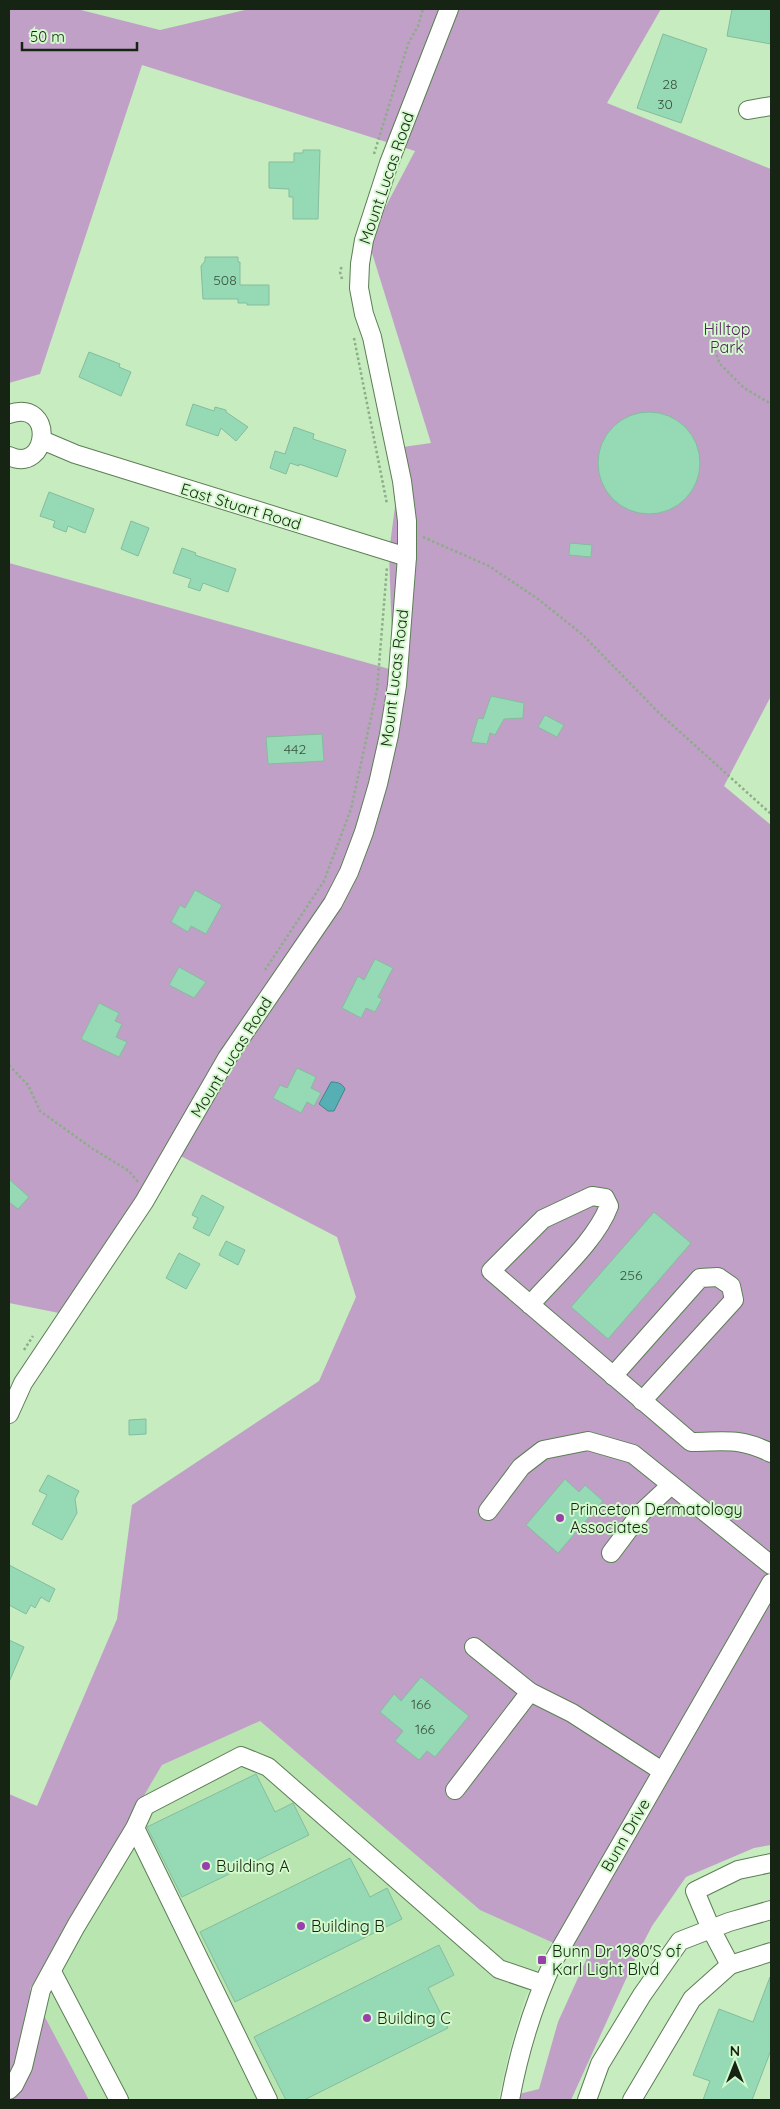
<svg xmlns="http://www.w3.org/2000/svg" width="780" height="2109" font-family="Quicksand,sans-serif">
  <rect width="100%" height="100%" fill="#c6ecbf"/>
  <polygon fill="#b9e5b1" points="260,1721 480,1910 552,1941 539,1965 524,2001 509,2052 498,2100 89,2100 30,1989 162,1765"/>
  <polygon fill="#c1a0c8" points="9,9 77,9 160,30 249,9 661,9 607,103 771,169 771,696 724,786 771,825 771,1845 754,1848 686,1877 652,1926 636,1957 571,2100 495,2100 539,2089 558,2022 587,1958 480,1910 260,1721 162,1765 30,1989 89,2100 9,2100 9,1794 37,1806 117,1619 132,1505 319,1381 356,1297 337,1237 175,1153 69,1315 9,1303 9,563 393,670 389,552 403,447 431,443 368,240 415,151 142,65 40,374 9,383"/>
  <path fill="#56afb5" stroke="#438584" d="M331,1082c6,0 11,1 14,7l-11,22h-6l-9,-7z"/>
  <g fill="#96dab5" stroke="#84bc9e">
    <polygon points="732,9 771,9 771,44 727,36"/>
    <polygon points="663,34 707,49 681,123 637,108"/>
    <polygon points="303,150 320,150 318,219 293,219 293,197 289,197 289,189 269,188 269,162 294,162 294,153 303,153"/>
    <polygon points="205,257 238,257 238,262 240,262 240,285 269,285 269,305 247,305 247,303 238,303 238,299 203,299 201,266 205,261"/>
    <polygon points="89,352 120,364 119,367 131,372 121,396 79,377"/>
    <polygon points="193,404 214,411 215,407 226,410 226,412 248,427 236,441 221,428 218,436 186,425"/>
    <circle cx="649" cy="463" r="51"/>
    <polygon points="294,427 314,434 313,439 346,450 337,477 299,464 299,466 290,463 286,474 270,468 275,451 285,454"/>
    <polygon points="49,492 94,509 85,533 68,526 66,532 53,527 55,521 40,516"/>
    <polygon points="131,521 149,528 138,556 121,549"/>
    <polygon points="570,543 592,545 591,557 569,555"/>
    <polygon points="182,548 196,553 195,555 236,569 228,592 203,583 200,591 188,587 191,579 173,573"/>
    <polygon points="491,696 524,703 523,718 504,719 495,735 490,733 487,744 471,742 478,718 483,719"/>
    <polygon points="545,715 564,725 557,737 538,727"/>
    <polygon points="322,734 324,761 268,764 266,737"/>
    <polygon points="195,890 222,905 206,934 191,926 188,932 171,922 180,905 185,908"/>
    <polygon points="375,959 393,968 378,997 382,999 375,1012 366,1008 361,1018 342,1008 358,976 364,980"/>
    <polygon points="179,967 206,982 194,998 169,985"/>
    <polygon points="99,1003 119,1013 115,1021 122,1024 116,1037 127,1042 119,1057 81,1039"/>
    <polygon points="297,1068 316,1077 311,1088 321,1093 314,1106 307,1102 301,1113 273,1098 280,1085 287,1088"/>
    <polygon points="9,1179 29,1197 18,1209 9,1202"/>
    <polygon points="202,1195 224,1207 209,1236 193,1228 198,1218 192,1215"/>
    <polygon points="654,1212 691,1243 608,1339 571,1307"/>
    <polygon points="226,1241 245,1250 238,1265 219,1255"/>
    <polygon points="179,1253 200,1264 186,1289 166,1278"/>
    <polygon points="146,1419 146,1434 129,1435 129,1420"/>
    <polygon points="48,1475 79,1491 75,1499 77,1513 62,1540 32,1524 47,1495 39,1491"/>
    <polygon points="565,1479 579,1492 585,1485 603,1501 558,1553 526,1525"/>
    <polygon points="9,1565 55,1589 49,1602 41,1597 35,1608 31,1605 26,1614 9,1605"/>
    <polygon points="9,1640 24,1647 9,1682"/>
    <polygon points="421,1677 469,1716 435,1757 427,1751 419,1760 395,1741 403,1731 380,1712 394,1694 401,1701"/>
    <polygon points="256,1774 275,1812 293,1803 309,1835 182,1897 147,1827"/>
    <polygon points="350,1858 370,1897 387,1888 402,1919 235,2002 200,1932"/>
    <polygon points="439,1945 454,1975 428,1988 448,2028 304,2100 286,2100 254,2037"/>
    <polygon points="770,1977 771,2050 752,2100 703,2100 710,2081 693,2075 719,2009 753,2022"/>
  </g>
  <g fill="none" stroke-linecap="round" stroke-linejoin="round">
    <defs>
      <g id="minor">
        <polyline points="748,110 771,106"/>
        <path d="M9,414c47,-16 40,61 0,42"/>
        <polyline points="42,440 75,454 407,557"/>
        <path d="M530,1305c25,-29 66,-64 79,-99l-4,-8 -13,-2 -49,23 -52,52c66,57 133,114 200,171 34,0 48,-5 80,11"/>
        <polyline points="613,1376 700,1278 718,1277 731,1286 734,1300 642,1401"/>
        <polyline points="9,1414 23,1383 144,1202 227,1058 333,903 349,872 364,832 378,784 389,735 397,685 407,557 407,521 402,481 372,337 364,314 359,288 360,264 364,240 389,163 449,9"/>
        <polyline points="488,1511 521,1467 543,1450 588,1441 633,1454 771,1565"/>
        <polyline points="611,1553 641,1513 671,1485"/>
        <polyline points="474,1647 530,1692 572,1713 662,1771"/>
        <polyline points="455,1790 530,1692"/>
        <polyline points="135,1828 268,2100"/>
        <polyline points="730,1965 711,1929 695,1891 738,1870 771,1863"/>
        <polyline points="52,1972 119,2100"/>
        <polyline points="9,2090 14,2085 23,2067 41,1990 76,1926 135,1828 145,1806 241,1756 268,1767 499,1969 543,1984"/>
        <path d="M510,2100c9,-49 23,-95 44,-140l217,-377"/>
        <polyline points="587,2100 600,2064 642,1995 680,1941 729,1922 771,1910"/>
        <polyline points="632,2100 692,1999 730,1965 771,1952"/>
      </g>
    </defs>
    <use href="#minor" stroke="#5c7e55" stroke-width="20"/>
    <g stroke="#8dac88" stroke-width="2.5" stroke-dasharray="2.5 2.5" stroke-linecap="butt">
      <polyline points="374,154 408,44 418,26 423,9"/>
      <polyline points="342,279 340,272 342,265"/>
      <polyline points="354,338 387,504"/>
      <polyline points="711,341 720,364 744,388 771,404"/>
      <polyline points="423,537 489,566 538,599 583,635 659,713 771,814"/>
      <polyline points="265,970 324,881 351,809 377,690 387,567"/>
      <polyline points="9,1065 28,1085 40,1111 93,1149 129,1171 138,1182"/>
      <polyline points="24,1350 33,1336"/>
    </g>
    <use href="#minor" stroke="#fff" stroke-width="18"/>
  </g>
  <g fill="#9940ac" stroke="#d3facc" stroke-width="2">
    <circle cx="560" cy="1518" r="5"/>
    <circle cx="206" cy="1866" r="5"/>
    <circle cx="301" cy="1926" r="5"/>
    <rect x="537" y="1955" width="10" height="10" rx="2.5"/>
    <circle cx="367" cy="2018" r="5"/>
  </g>
  <g text-anchor="middle" dominant-baseline="central" stroke-width="4" stroke-linejoin="round" paint-order="stroke">
    <g font-size="14" fill="#36523c">
      <text x="670" y="84">28</text>
      <text x="665" y="104">30</text>
      <text x="225" y="280">508</text>
      <text x="295" y="749">442</text>
      <text x="631" y="1275">256</text>
      <text x="421" y="1704">166</text>
      <text x="425" y="1729">166</text>
    </g>
    <g font-size="16" fill="#162413" stroke="#d3facc">
      <text transform="translate(386 178) rotate(-71)">Mount Lucas Road</text>
      <text transform="translate(241 506) rotate(17)">East Stuart Road</text>
      <text transform="translate(394 678) rotate(-83)">Mount Lucas Road</text>
      <text transform="translate(231 1057) rotate(-58)">Mount Lucas Road</text>
      <text transform="translate(625 1835) rotate(-60)">Bunn Drive</text>
    </g>
    <g font-size="16" fill="#562260" stroke="#d3facc">
      <text x="727" y="329">Hilltop<tspan x="727" dy="18">Park</tspan></text>
    </g>
    <g font-size="16" fill="#162413" stroke="#d3facc" text-anchor="start">
      <text x="570" y="1509">Princeton Dermatology<tspan x="570" dy="18">Associates</tspan></text>
      <text x="216" y="1866">Building A</text>
      <text x="311" y="1926">Building B</text>
      <text x="552" y="1951">Bunn Dr 1980'S of<tspan x="552" dy="18">Karl Light Blvd</tspan></text>
      <text x="377" y="2018">Building C</text>
    </g>
  </g>
  <rect width="780" height="2109" fill="none" stroke="#162413" stroke-width="20"/>
  <g transform="translate(735 2064)" stroke="#d3facc" stroke-width="4" paint-order="stroke">
  <path d="M0-4L9 19L0 12L-9 19Z" fill="#162413"/>
  <text y="-8" font-size="14" font-weight="bold" text-anchor="middle" fill="#162413">N</text>
  </g>
  <path d="M22 42v8h115v-8" fill="none" stroke="#162413" stroke-width="2.5"/>
  <text x="30" y="42" font-size="15" fill="#162413" stroke="#d3facc" stroke-width="4" paint-order="stroke">50 m</text>
</svg>
